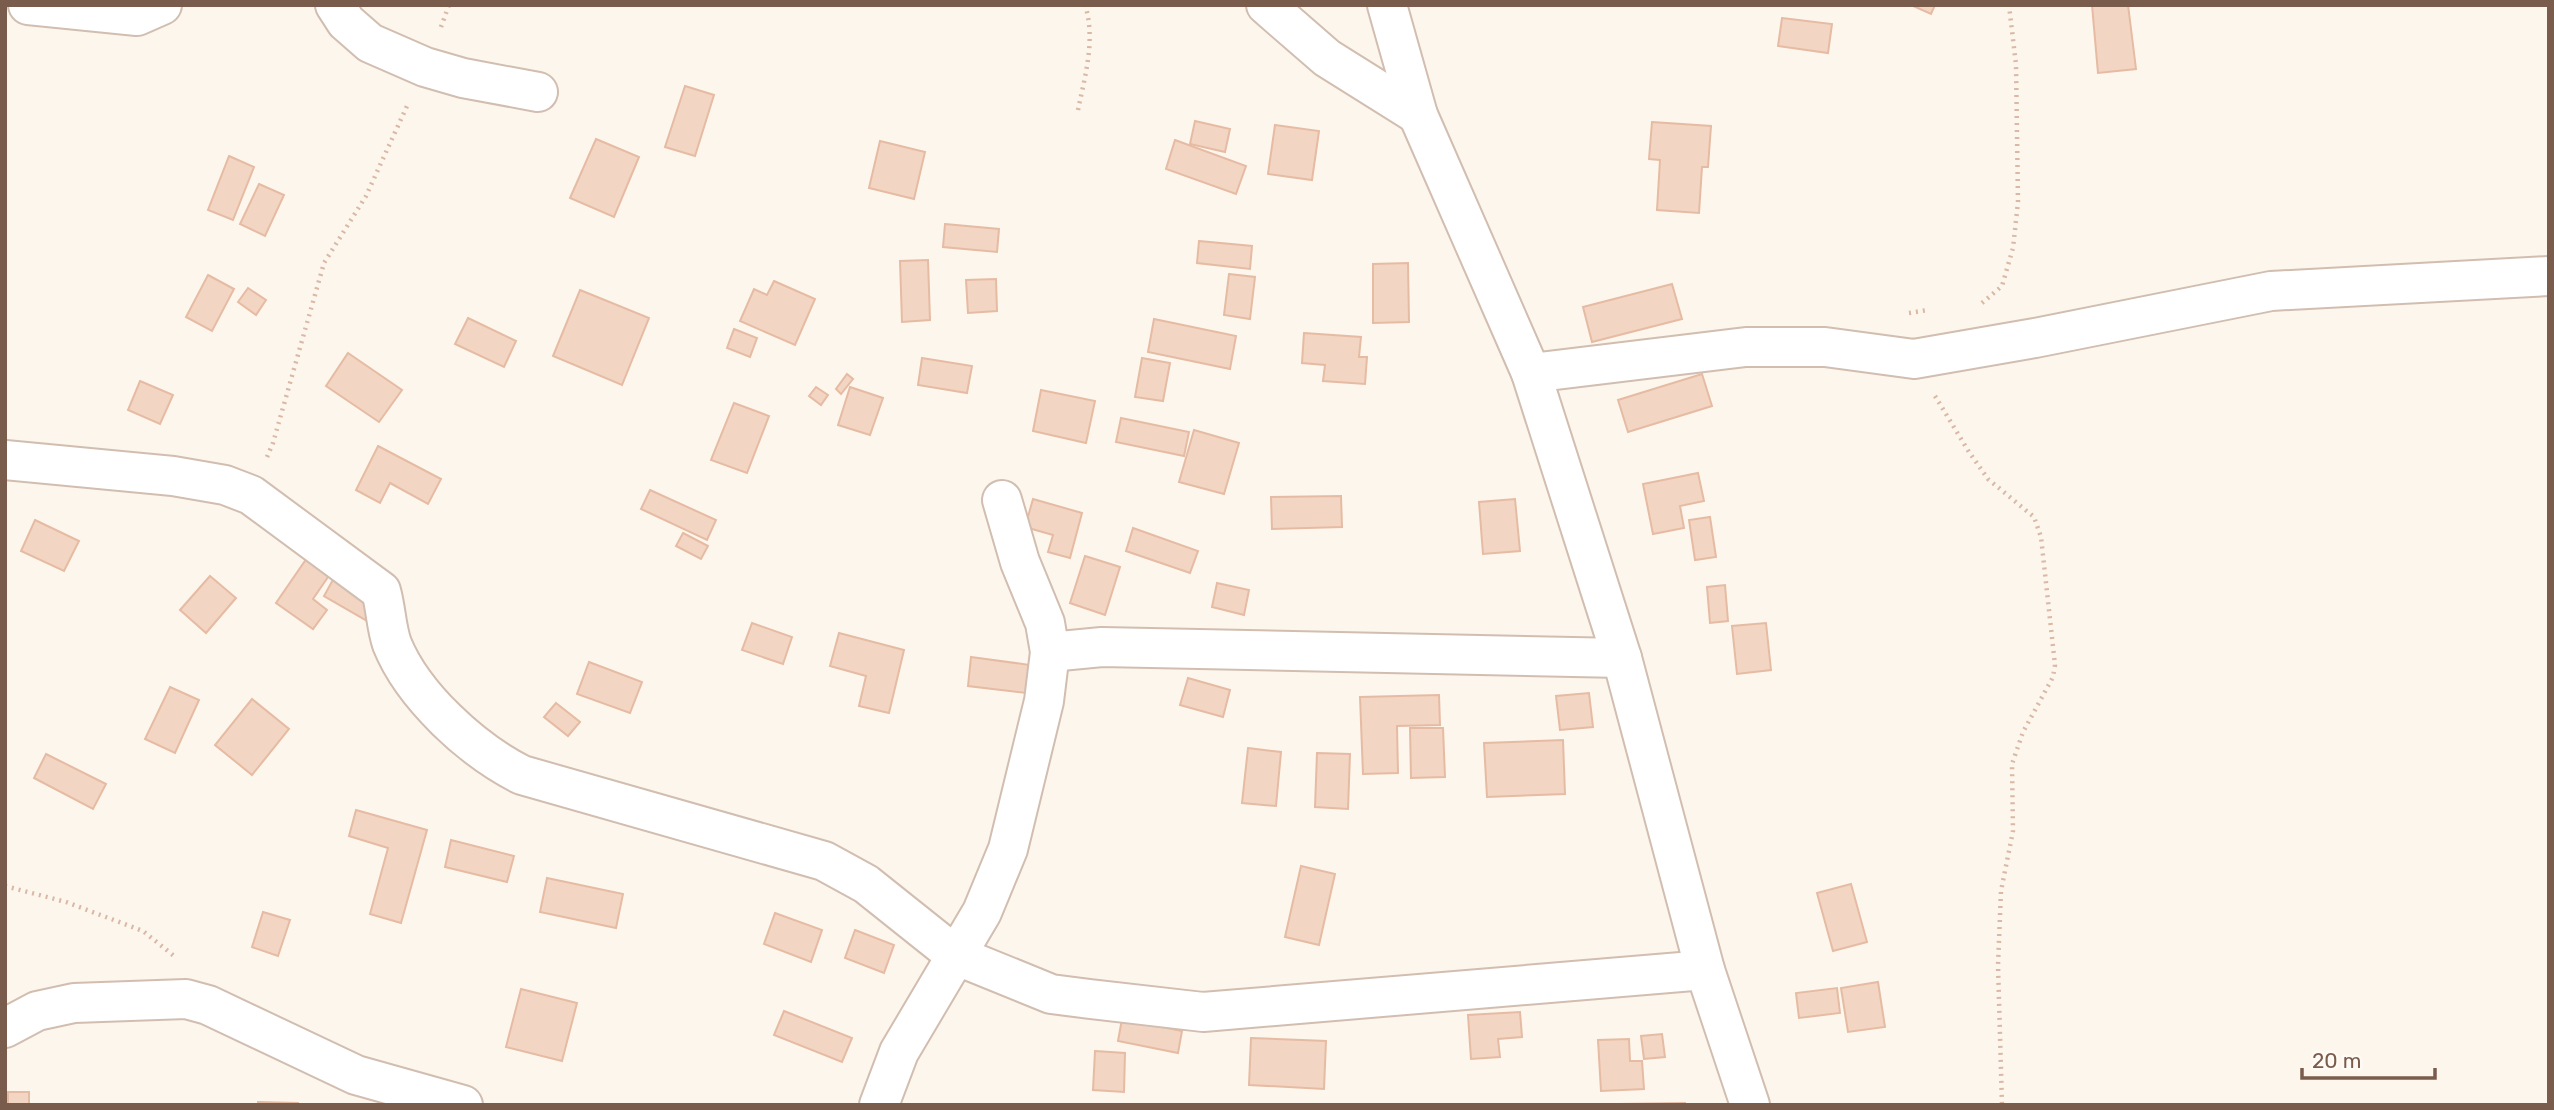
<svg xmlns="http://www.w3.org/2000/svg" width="2554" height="1110" font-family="Rubik,sans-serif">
  <rect width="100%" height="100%" fill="#fdf6ec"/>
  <g fill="#f3d5c3" stroke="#e6bba3" stroke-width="2">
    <polygon points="1911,5 1935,5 1931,14"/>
    <polygon points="2092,5 2128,5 2136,69 2098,73"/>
    <polygon points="1782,18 1832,24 1828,53 1778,46"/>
    <polygon points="685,86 714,95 695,156 665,147"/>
    <polygon points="1195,121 1230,129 1225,152 1190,144"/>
    <polygon points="1652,122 1711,126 1708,167 1702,167 1699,213 1657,210 1660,160 1649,159"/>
    <polygon points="1275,125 1319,131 1312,180 1268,174"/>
    <polygon points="596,139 639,157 614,217 570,198"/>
    <polygon points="1175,140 1246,166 1236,194 1166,169"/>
    <polygon points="880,141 925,152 914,199 869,188"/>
    <polygon points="229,156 254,167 233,220 208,210"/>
    <polygon points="259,184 284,195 265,236 240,224"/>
    <polygon points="945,224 999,229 997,252 943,247"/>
    <polygon points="1199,241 1252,246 1250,269 1197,263"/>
    <polygon points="928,260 930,320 902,322 900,261"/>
    <polygon points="1408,263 1409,322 1373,323 1373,264"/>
    <polygon points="1229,274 1255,277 1250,319 1224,315"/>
    <polygon points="208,275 234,289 212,331 186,317"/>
    <polygon points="996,279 997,311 968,313 966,280"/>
    <polygon points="774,281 815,299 795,345 740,321 754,289 767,295"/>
    <polygon points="1672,284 1682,319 1592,342 1583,307"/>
    <polygon points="248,288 266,300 256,315 238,302"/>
    <polygon points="580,290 649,318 622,385 553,356"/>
    <polygon points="468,318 516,341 504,367 455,344"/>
    <polygon points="1154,319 1236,336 1230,369 1148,352"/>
    <polygon points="734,329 757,338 750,357 727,348"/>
    <polygon points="1304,333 1361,337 1359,357 1367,357 1365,384 1323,381 1325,365 1302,363"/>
    <polygon points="348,353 402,390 379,422 326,386"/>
    <polygon points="922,358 972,366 967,393 918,385"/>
    <polygon points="1142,358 1170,363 1163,401 1135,397"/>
    <polygon points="847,374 853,379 841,394 836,389"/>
    <polygon points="1702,374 1712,406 1628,432 1618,400"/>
    <polygon points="140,381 173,395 160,424 128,410"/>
    <polygon points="816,387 828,395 821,405 809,396"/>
    <polygon points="850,387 883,398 870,435 838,425"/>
    <polygon points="1041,390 1095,401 1086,443 1033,431"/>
    <polygon points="734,403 769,416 747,473 711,460"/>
    <polygon points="1121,418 1189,432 1184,456 1116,442"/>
    <polygon points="1194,430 1239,443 1224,494 1179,482"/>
    <polygon points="378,446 441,479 428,504 390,483 380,503 356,490"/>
    <polygon points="1698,473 1704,501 1680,506 1684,528 1653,534 1643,484"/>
    <polygon points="650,490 716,520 707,540 641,509"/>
    <polygon points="1341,496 1342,527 1272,529 1271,497"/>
    <polygon points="1033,499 1082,513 1070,558 1048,552 1053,535 1025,527"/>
    <polygon points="1515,499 1520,551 1483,554 1479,502"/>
    <polygon points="1710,517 1716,557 1695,560 1689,520"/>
    <polygon points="35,520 79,541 64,571 21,551"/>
    <polygon points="1133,528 1198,551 1190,573 1126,551"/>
    <polygon points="683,533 708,546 701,559 676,546"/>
    <polygon points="1085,556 1120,567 1105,615 1070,603"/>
    <polygon points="307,558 330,574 313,599 327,610 313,629 276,603"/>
    <polygon points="210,576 236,598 206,633 180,610"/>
    <polygon points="335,576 380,601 369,622 324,596"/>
    <polygon points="1217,583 1249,590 1244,615 1212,607"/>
    <polygon points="1725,585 1728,621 1710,623 1707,587"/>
    <polygon points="752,623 792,637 783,664 742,650"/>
    <polygon points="1766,623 1771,670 1737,674 1732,626"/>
    <polygon points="839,633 904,650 889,713 859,706 866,676 830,666"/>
    <polygon points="971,657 1030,665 1026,693 968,686"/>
    <polygon points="589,662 642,682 630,713 577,694"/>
    <polygon points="1188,678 1230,690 1223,717 1180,705"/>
    <polygon points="170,687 199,700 175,753 145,739"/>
    <polygon points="1589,693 1593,727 1560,730 1556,696"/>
    <polygon points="1439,695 1440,725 1397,726 1398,773 1363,774 1360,697"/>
    <polygon points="252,699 289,729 252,775 215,745"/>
    <polygon points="556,703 580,722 568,736 544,717"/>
    <polygon points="1410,728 1443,728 1445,777 1411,778"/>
    <polygon points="1563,740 1565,794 1487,797 1484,743"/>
    <polygon points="1248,748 1281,752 1276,806 1242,803"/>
    <polygon points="1317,753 1350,754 1348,809 1315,807"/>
    <polygon points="46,754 106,784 93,809 34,778"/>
    <polygon points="356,810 427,830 401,923 370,914 388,848 349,836"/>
    <polygon points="451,840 514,856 507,882 445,867"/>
    <polygon points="1301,866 1335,874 1319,945 1285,937"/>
    <polygon points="547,878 623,894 616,928 540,912"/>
    <polygon points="1851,884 1867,942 1833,951 1817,893"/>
    <polygon points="263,912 290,920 278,956 252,947"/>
    <polygon points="775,913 822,930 811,962 764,944"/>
    <polygon points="855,930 894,945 884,973 845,958"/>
    <polygon points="1878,982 1885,1027 1848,1032 1841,988"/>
    <polygon points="1837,988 1840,1013 1799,1018 1796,993"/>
    <polygon points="521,989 577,1003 562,1061 506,1047"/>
    <polygon points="784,1011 852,1038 842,1062 774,1035"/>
    <polygon points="1520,1012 1522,1037 1498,1039 1500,1057 1471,1059 1468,1015"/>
    <polygon points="1122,1019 1182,1031 1178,1053 1118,1041"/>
    <polygon points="1662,1034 1665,1057 1644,1059 1641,1036"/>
    <polygon points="1251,1038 1326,1041 1324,1089 1249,1085"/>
    <polygon points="1629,1039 1630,1061 1642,1061 1644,1089 1601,1091 1598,1040"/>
    <polygon points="1095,1051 1125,1053 1124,1092 1093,1090"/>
    <rect x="8" y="1092" width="21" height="13"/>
    <polygon points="258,1102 298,1103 298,1105 258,1105"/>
    <polygon points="1685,1103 1685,1105 1617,1105 1617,1104"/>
  </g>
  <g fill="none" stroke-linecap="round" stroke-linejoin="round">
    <defs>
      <g id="minor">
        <polyline points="28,5 137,16 162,5"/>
        <polyline points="335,5 346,22 370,43 425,67 463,78 538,92"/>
        <polyline points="1266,5 1327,58 1418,115"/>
        <polyline points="1387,5 1418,115 1531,373 1622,658 1705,970 1750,1105"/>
        <polyline points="1531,373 1746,347 1825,347 1914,359 2035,338 2271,291 2549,276"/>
        <path d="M5,460l168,16 52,9 26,10 130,96c5,17 5,36 11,53 21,52 80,106 130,131l302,86 42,23 89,71 96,39 39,5 113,13 502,-42"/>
        <polyline points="1050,652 1102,647 1622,658"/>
        <polyline points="5,1028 37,1011 74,1003 186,999 208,1005 356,1075 463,1105"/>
        <polyline points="879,1105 899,1052 982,912 1008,849 1044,701 1050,652 1045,623 1020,562 1002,500"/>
      </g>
    </defs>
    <use href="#minor" stroke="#d1beb0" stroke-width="42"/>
    <g stroke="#d9b8a5" stroke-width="4.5" stroke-dasharray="2 5" stroke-linecap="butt">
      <polyline points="441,27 449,5"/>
      <path d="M1078,110c7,-34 18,-71 7,-105"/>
      <polyline points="1982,303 2002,286 2013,248 2018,202 2016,65 2009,5"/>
      <polyline points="1909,313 1928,310"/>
      <polyline points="1935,396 1969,452 1988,479 2034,517 2041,537 2055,665 2053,677 2023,732 2012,764 2013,831 2001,891 1998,965 2002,1105"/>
      <polyline points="267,457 273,443 324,263 366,196 407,106"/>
      <polyline points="5,886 66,902 143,931 174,956"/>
    </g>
    <use href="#minor" stroke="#fff" stroke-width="38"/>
  </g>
  <rect width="2554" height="1110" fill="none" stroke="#7a5c4d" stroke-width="14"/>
  <path d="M2302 1068v10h133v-10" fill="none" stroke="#7a5c4d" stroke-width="3.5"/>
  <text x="2312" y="1068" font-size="21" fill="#7a5c4d" stroke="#fffaf3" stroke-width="5" paint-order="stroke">20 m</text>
</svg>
